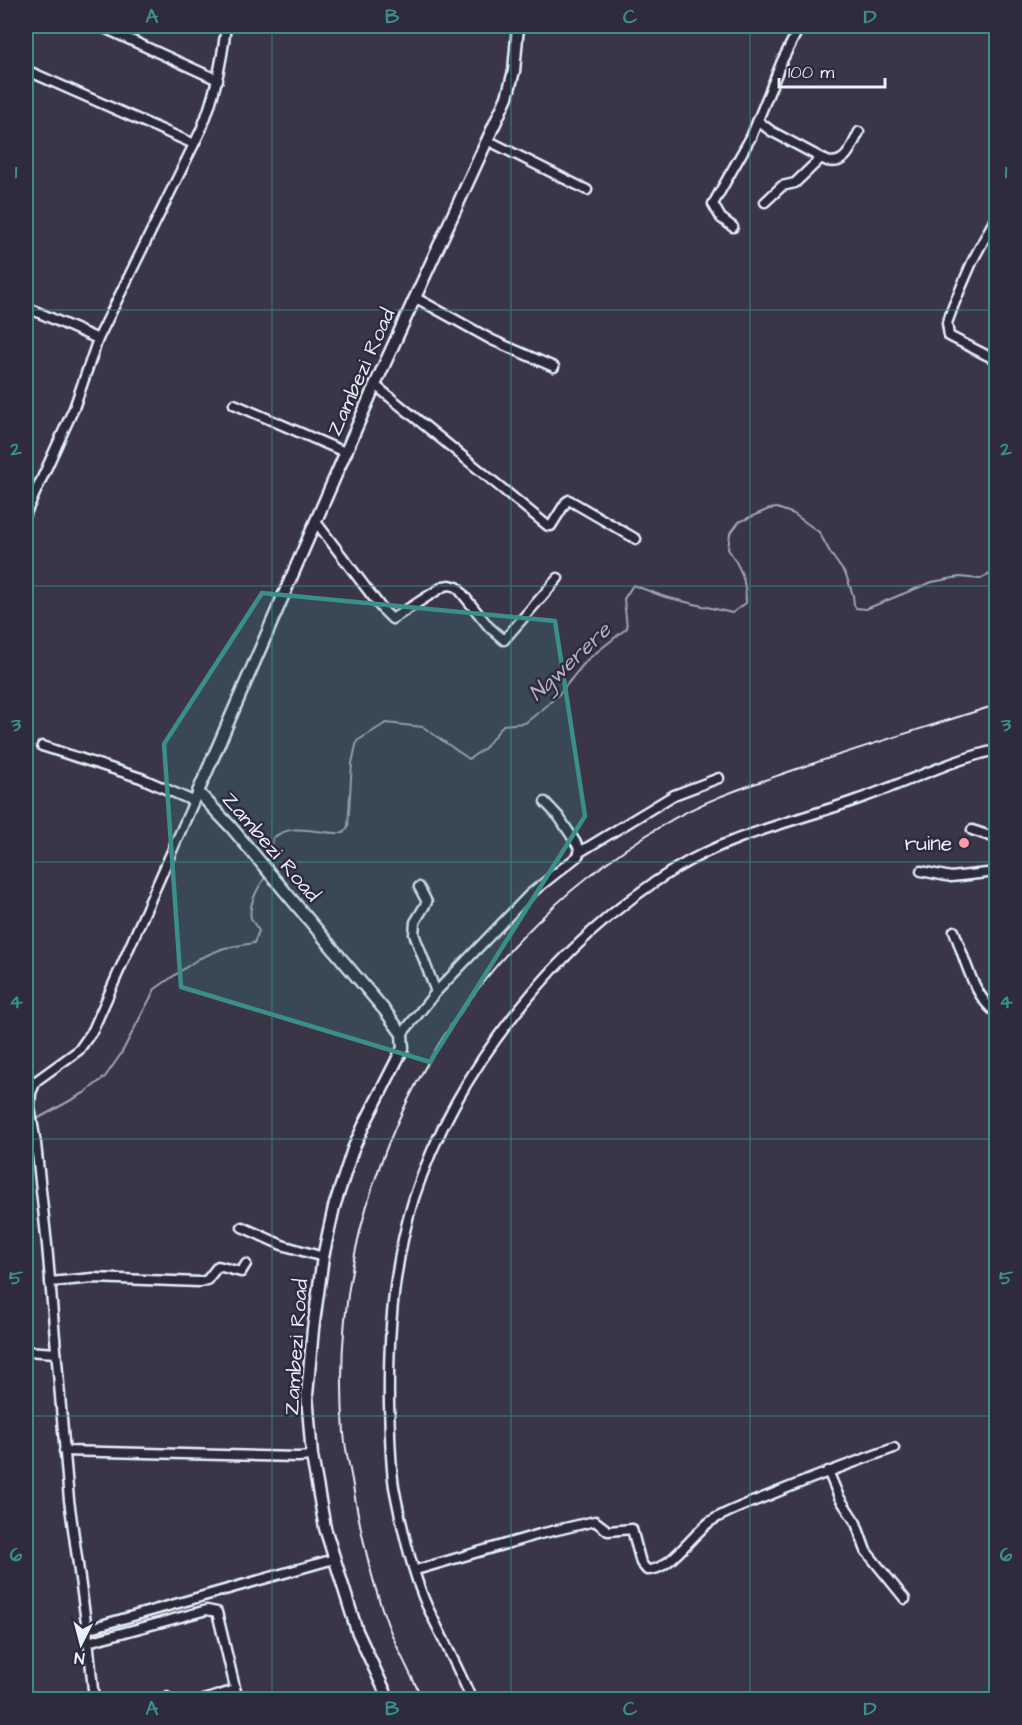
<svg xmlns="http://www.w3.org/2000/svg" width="1022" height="1725" font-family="'Architects Daughter',sans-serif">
  <rect width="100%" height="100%" fill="#3a3648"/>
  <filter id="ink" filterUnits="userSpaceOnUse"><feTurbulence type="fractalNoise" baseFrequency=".0167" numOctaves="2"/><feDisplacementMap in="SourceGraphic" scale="12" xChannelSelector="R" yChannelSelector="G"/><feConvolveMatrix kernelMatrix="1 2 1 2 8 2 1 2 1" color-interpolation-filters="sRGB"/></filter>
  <g filter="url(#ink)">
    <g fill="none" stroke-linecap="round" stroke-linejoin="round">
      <g stroke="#a2a6b1" stroke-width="2">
        <path d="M269,864l4,-26c21,-17 46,-3 70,-5l5,-6 4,-64 5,-22 29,-18 37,4 46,32 16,-11 18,-23 22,-2 18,-14 16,-15 28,-34 40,-32 -3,-29 9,-14 32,12 67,16 14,-10c0,-23 -5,-35 -18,-54l2,-15 9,-12 30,-13 8,-1 17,6 25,18 12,22 15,21 7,20 1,10 2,3 10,1 66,-27 27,-5 21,2 16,-8"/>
        <path d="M35,1120l49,-27 21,-16 16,-23 34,-65 43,-30 26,-11 30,-5 5,-12c-2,-4 -7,-9 -8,-13 -3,-14 8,-32 15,-42"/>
      </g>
      <defs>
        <g id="minor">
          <polyline points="100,26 218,80"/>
          <polyline points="26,70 194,144"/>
          <path d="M758,121l13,10 56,30c19,5 24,-14 32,-29"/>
          <polyline points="487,140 587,190"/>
          <polyline points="765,202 782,186 795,183 821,158"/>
          <polyline points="996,217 973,260 954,304 947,323 949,336 996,360"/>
          <polyline points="733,227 721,218 713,204 751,137 782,61 800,26"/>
          <polyline points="416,298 492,340 554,367"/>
          <polyline points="26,307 98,339"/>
          <polyline points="375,385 548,526 551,526 566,502 569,500 636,539"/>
          <polyline points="234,404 347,453"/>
          <path d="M26,513l48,-105 24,-69 103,-209c14,-34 21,-68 25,-104"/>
          <polyline points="316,522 382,609 392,619 444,586 450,585 457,587 489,627 504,640 558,578"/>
          <polyline points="42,746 141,778 193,801"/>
          <polyline points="972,830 996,838"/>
          <polyline points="580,852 674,795 719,778"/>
          <polyline points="921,871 951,877 996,872"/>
          <polyline points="419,887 427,902 415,922 414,934 436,992"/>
          <path d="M954,931c11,27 18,63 42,82"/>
          <polyline points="402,1034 436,992 504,921 530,894 578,856 580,849 559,817 545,802"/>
          <polyline points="242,1227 282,1245 323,1257"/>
          <polyline points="50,1282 93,1278 200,1282 207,1280 218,1266 241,1272 246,1264"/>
          <polyline points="26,1351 56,1353"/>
          <polyline points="64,1451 298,1457 312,1456"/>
          <polyline points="828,1471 839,1497 856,1523 866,1551 905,1599"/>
          <path d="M416,1570l124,-36 55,-13 13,10 24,-2 9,34 6,7c22,2 46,-37 64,-49 18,-11 39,-18 59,-26 41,-17 82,-32 124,-47"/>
          <polyline points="87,1629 334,1559"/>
          <polyline points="88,1642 207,1610 217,1612 238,1700"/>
          <polyline points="167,1697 169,1700"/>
          <polyline points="94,1700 87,1629 69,1500 47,1245 36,1144 30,1107 31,1093 36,1081 79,1050 93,1030 198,792"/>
          <polyline points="204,1700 235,1690"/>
          <path d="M472,1700c-14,-32 -30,-63 -45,-94 -15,-33 -26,-83 -33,-119 -4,-27 -4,-55 -5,-84 -1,-68 4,-139 25,-205 42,-129 145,-258 261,-329 55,-34 121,-48 181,-69 48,-16 91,-39 140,-50"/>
        </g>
        <polyline id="major" points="389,1700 357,1631 325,1528 312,1456 307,1395 313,1329 323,1257 334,1207 353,1149 364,1125 403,1048 402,1034 386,1012 231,827 198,792 375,385 507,97 514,71 518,26"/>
      </defs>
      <use href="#minor" stroke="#e8f1f8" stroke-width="13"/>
      <use href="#major" stroke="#e8f1f8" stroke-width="15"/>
      <use href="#minor" stroke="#2f2a3d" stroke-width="8"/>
      <use href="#major" stroke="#2f2a3d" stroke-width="10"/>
      <path stroke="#e8f1f8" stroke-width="2" d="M423,1700c-12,-25 -25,-49 -35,-75 -18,-46 -28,-96 -36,-145 -3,-16 -7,-32 -8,-47 -20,-249 107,-481 319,-608 39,-24 82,-38 125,-53 69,-24 139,-45 208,-67"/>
    </g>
  </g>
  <path fill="#3a8f8a" fill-opacity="0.2" stroke="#3a8f8a" stroke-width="4.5" stroke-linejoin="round" d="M262,593l293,28 30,195 -155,246 -249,-75 -17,-243z"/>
  <path fill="none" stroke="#3a8f8a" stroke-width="1.5" stroke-opacity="0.55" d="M272,26v1674M511,26v1674M750,26v1674M26,310h970M26,586h970M26,862h970M26,1139h970M26,1416h970"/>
  <circle fill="#ff9aa2" stroke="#2f2a3d" stroke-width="2" cx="964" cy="843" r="6"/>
  <g text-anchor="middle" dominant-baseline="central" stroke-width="5" stroke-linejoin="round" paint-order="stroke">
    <g font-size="21" fill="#e8f1f8" stroke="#2f2a3d">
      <text transform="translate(361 372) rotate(-66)">Zambezi Road</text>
      <text transform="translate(271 847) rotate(49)">Zambezi Road</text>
      <text transform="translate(296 1347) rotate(-86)">Zambezi Road</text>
    </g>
    <g font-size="21" fill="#e8f1f8" stroke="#2f2a3d" text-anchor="end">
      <text x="952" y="843">ruine</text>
    </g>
    <g font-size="22" font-style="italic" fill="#aeb2bd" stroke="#2f2a3d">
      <text transform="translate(570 662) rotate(-43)">Ngwerere</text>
    </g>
  </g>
  <rect width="1022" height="1725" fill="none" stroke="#2f2a3d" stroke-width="66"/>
  <g transform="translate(81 1644) rotate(186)" stroke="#2f2a3d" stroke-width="4.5" paint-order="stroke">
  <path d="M0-4.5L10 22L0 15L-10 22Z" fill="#e8f1f8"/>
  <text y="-9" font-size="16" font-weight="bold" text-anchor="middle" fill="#e8f1f8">N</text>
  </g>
  <path d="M779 78v9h106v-9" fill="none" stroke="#e8f1f8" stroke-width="3"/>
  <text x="788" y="78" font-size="18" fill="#e8f1f8" stroke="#2f2a3d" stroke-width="4.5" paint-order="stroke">100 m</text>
  <rect x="33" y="33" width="956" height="1659" fill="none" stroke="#3a8f8a" stroke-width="2"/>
  <g font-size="20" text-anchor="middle" font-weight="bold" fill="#3a8f8a">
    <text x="152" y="23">A</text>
    <text x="392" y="23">B</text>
    <text x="630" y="23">C</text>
    <text x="870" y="23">D</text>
    <text x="16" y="178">1</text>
    <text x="1006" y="178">1</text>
    <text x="16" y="455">2</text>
    <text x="1006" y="455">2</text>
    <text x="16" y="731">3</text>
    <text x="1006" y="731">3</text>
    <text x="16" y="1008">4</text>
    <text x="1006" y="1008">4</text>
    <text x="16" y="1284">5</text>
    <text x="1006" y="1284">5</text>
    <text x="16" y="1561">6</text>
    <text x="1006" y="1561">6</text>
    <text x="152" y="1715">A</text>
    <text x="392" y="1715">B</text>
    <text x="630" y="1715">C</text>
    <text x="870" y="1715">D</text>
  </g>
</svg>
